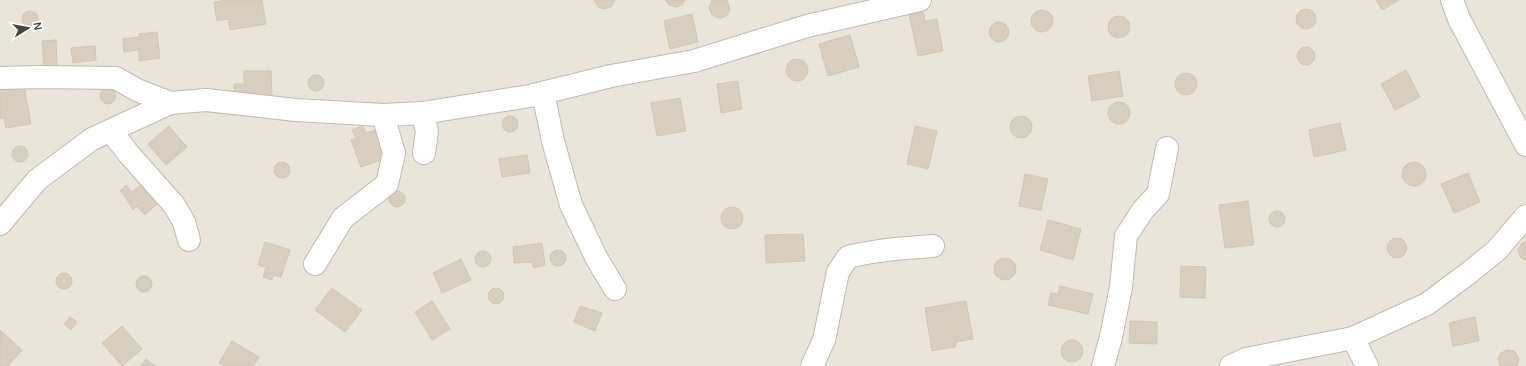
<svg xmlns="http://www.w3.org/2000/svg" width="1526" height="366" font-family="Helvetica,sans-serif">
  <rect width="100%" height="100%" fill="#f6f3ec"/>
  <rect fill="#eae5da" x="0" y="0" width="1526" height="366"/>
  <g fill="#d8cfc1" stroke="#d3c7b4">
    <polygon points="226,0 262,0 266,24 230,30 228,19 217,21 214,2"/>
    <polygon points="594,0 615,0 611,7 604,9 598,7"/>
    <polygon points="665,0 685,0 682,5 676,7 669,5"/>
    <polygon points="712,0 727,0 730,10 726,16 720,18 713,16 711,13 709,7"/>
    <polygon points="1376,0 1399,0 1382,10"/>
    <circle cx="1306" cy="19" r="10"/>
    <circle cx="1042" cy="21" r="11"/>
    <circle cx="30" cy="19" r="8"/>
    <polygon points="923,11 925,21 937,19 943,51 918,56 909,14"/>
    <polygon points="692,14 698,42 670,49 664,21"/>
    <circle cx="1119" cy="27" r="11"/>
    <circle cx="999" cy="32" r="10"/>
    <polygon points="157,32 160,58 139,61 139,50 124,52 123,39 139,37 139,34"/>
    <polygon points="850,35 859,67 828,76 819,44"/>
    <polygon points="56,40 57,66 44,67 42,41"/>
    <polygon points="95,46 96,60 73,63 71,48"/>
    <circle cx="1306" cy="56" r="9"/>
    <circle cx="797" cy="70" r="11"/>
    <polygon points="1406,70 1420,97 1395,110 1381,84"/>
    <polygon points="244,71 271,71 272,95 234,96 234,84 244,84"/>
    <polygon points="1119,71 1123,96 1092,101 1088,76"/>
    <circle cx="1186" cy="84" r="11"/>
    <circle cx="316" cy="83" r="8"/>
    <polygon points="738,81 742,109 721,113 717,84"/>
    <polygon points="24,86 31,124 6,128 4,118 0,119 0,90"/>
    <circle cx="108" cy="96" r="8"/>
    <polygon points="680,98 686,131 657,136 651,103"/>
    <circle cx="1119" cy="113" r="11"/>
    <circle cx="510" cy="124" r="8"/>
    <circle cx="1021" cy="127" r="11"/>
    <polygon points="1340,123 1346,150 1314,157 1309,130"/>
    <polygon points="169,126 187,147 166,165 148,144"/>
    <polygon points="363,126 366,133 376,130 387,158 361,167 351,140 356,138 352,130"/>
    <polygon points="915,126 937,131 928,169 907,164"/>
    <circle cx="20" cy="154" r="8"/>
    <polygon points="527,155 530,173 502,177 499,159"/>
    <circle cx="282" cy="170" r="8"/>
    <circle cx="1414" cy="174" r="12"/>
    <polygon points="1468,173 1480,202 1454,213 1441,184"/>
    <polygon points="1025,174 1048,179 1041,210 1019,206"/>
    <polygon points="141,184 158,203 145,215 137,206 133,210 126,198"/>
    <polygon points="126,185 132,192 126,198 120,191"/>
    <circle cx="397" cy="199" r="8"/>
    <polygon points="1248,201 1254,245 1225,248 1219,205"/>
    <circle cx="732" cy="218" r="11"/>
    <circle cx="1277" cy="219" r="8"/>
    <polygon points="1048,220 1081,229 1073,260 1040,250"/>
    <polygon points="803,234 805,261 766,263 765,235"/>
    <circle cx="1397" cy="248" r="10"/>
    <polygon points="1526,241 1526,261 1520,257 1518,250 1521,244"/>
    <polygon points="265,242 290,250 281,277 274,275 272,280 263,277 266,267 258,265"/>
    <polygon points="542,243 545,265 534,268 532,262 514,263 513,247"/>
    <circle cx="558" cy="258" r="8"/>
    <circle cx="483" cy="259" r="8"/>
    <circle cx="1005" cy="269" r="11"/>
    <polygon points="461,259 471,280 442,293 433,273"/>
    <polygon points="1181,266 1206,267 1205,298 1180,297"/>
    <circle cx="64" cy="281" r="8"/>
    <circle cx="144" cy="284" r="8"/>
    <polygon points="1060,286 1093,294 1088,314 1048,305 1051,293 1058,294"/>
    <circle cx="496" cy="296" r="8"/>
    <polygon points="332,288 362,310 345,332 315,310"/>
    <polygon points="432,301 450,329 432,340 415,312"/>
    <polygon points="966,301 973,339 956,342 955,347 932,351 925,308"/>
    <polygon points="580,306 602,313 595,331 574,322"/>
    <polygon points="70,317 77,322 71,330 64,324"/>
    <polygon points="1475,317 1479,341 1453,346 1449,323"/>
    <polygon points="1130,321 1157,322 1157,344 1129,343"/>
    <polygon points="122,326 142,349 122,366 102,343"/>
    <polygon points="0,330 22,350 8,366 0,366"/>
    <circle cx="1072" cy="351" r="11"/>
    <polygon points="232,341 259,357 253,366 225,366 219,363"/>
    <polygon points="1507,350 1514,351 1518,356 1519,359 1517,366 1500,366 1498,359 1499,356 1501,353"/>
    <polygon points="146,359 155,366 140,366"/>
  </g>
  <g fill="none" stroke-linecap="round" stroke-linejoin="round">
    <defs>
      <g id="street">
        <polyline points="1452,0 1459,19 1526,145"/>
        <polyline points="0,78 40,77 116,78 137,90 170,103 206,100 296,110 383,115 422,113 530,96 611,76 694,61 807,26 920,0"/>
        <polyline points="543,93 553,141 571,205 597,259 615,289"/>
        <polyline points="422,113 427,131 424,153"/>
        <polyline points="111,131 128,153 174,205 184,222 189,240"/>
        <polyline points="0,224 37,180 92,139 170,103"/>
        <polyline points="315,264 343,218 387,184 394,153 383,115"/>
        <polyline points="1353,338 1367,366"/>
        <path d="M812,366l12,-26 14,-68 10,-15c28,-7 56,-9 85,-11"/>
        <polyline points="1103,366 1111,337 1121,287 1126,236 1143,210 1158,194 1167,148"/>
        <polyline points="1231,366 1246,359 1353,338 1427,304 1470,272 1497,250 1526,216"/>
      </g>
    </defs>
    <use href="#street" stroke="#c2bbae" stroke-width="24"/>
    <use href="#street" stroke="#fff" stroke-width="22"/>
  </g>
  <g transform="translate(28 28) rotate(79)" stroke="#ffffff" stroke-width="3" paint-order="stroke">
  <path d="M0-3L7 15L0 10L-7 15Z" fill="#4b4439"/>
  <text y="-6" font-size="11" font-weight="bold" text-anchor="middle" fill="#4b4439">N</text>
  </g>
</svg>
